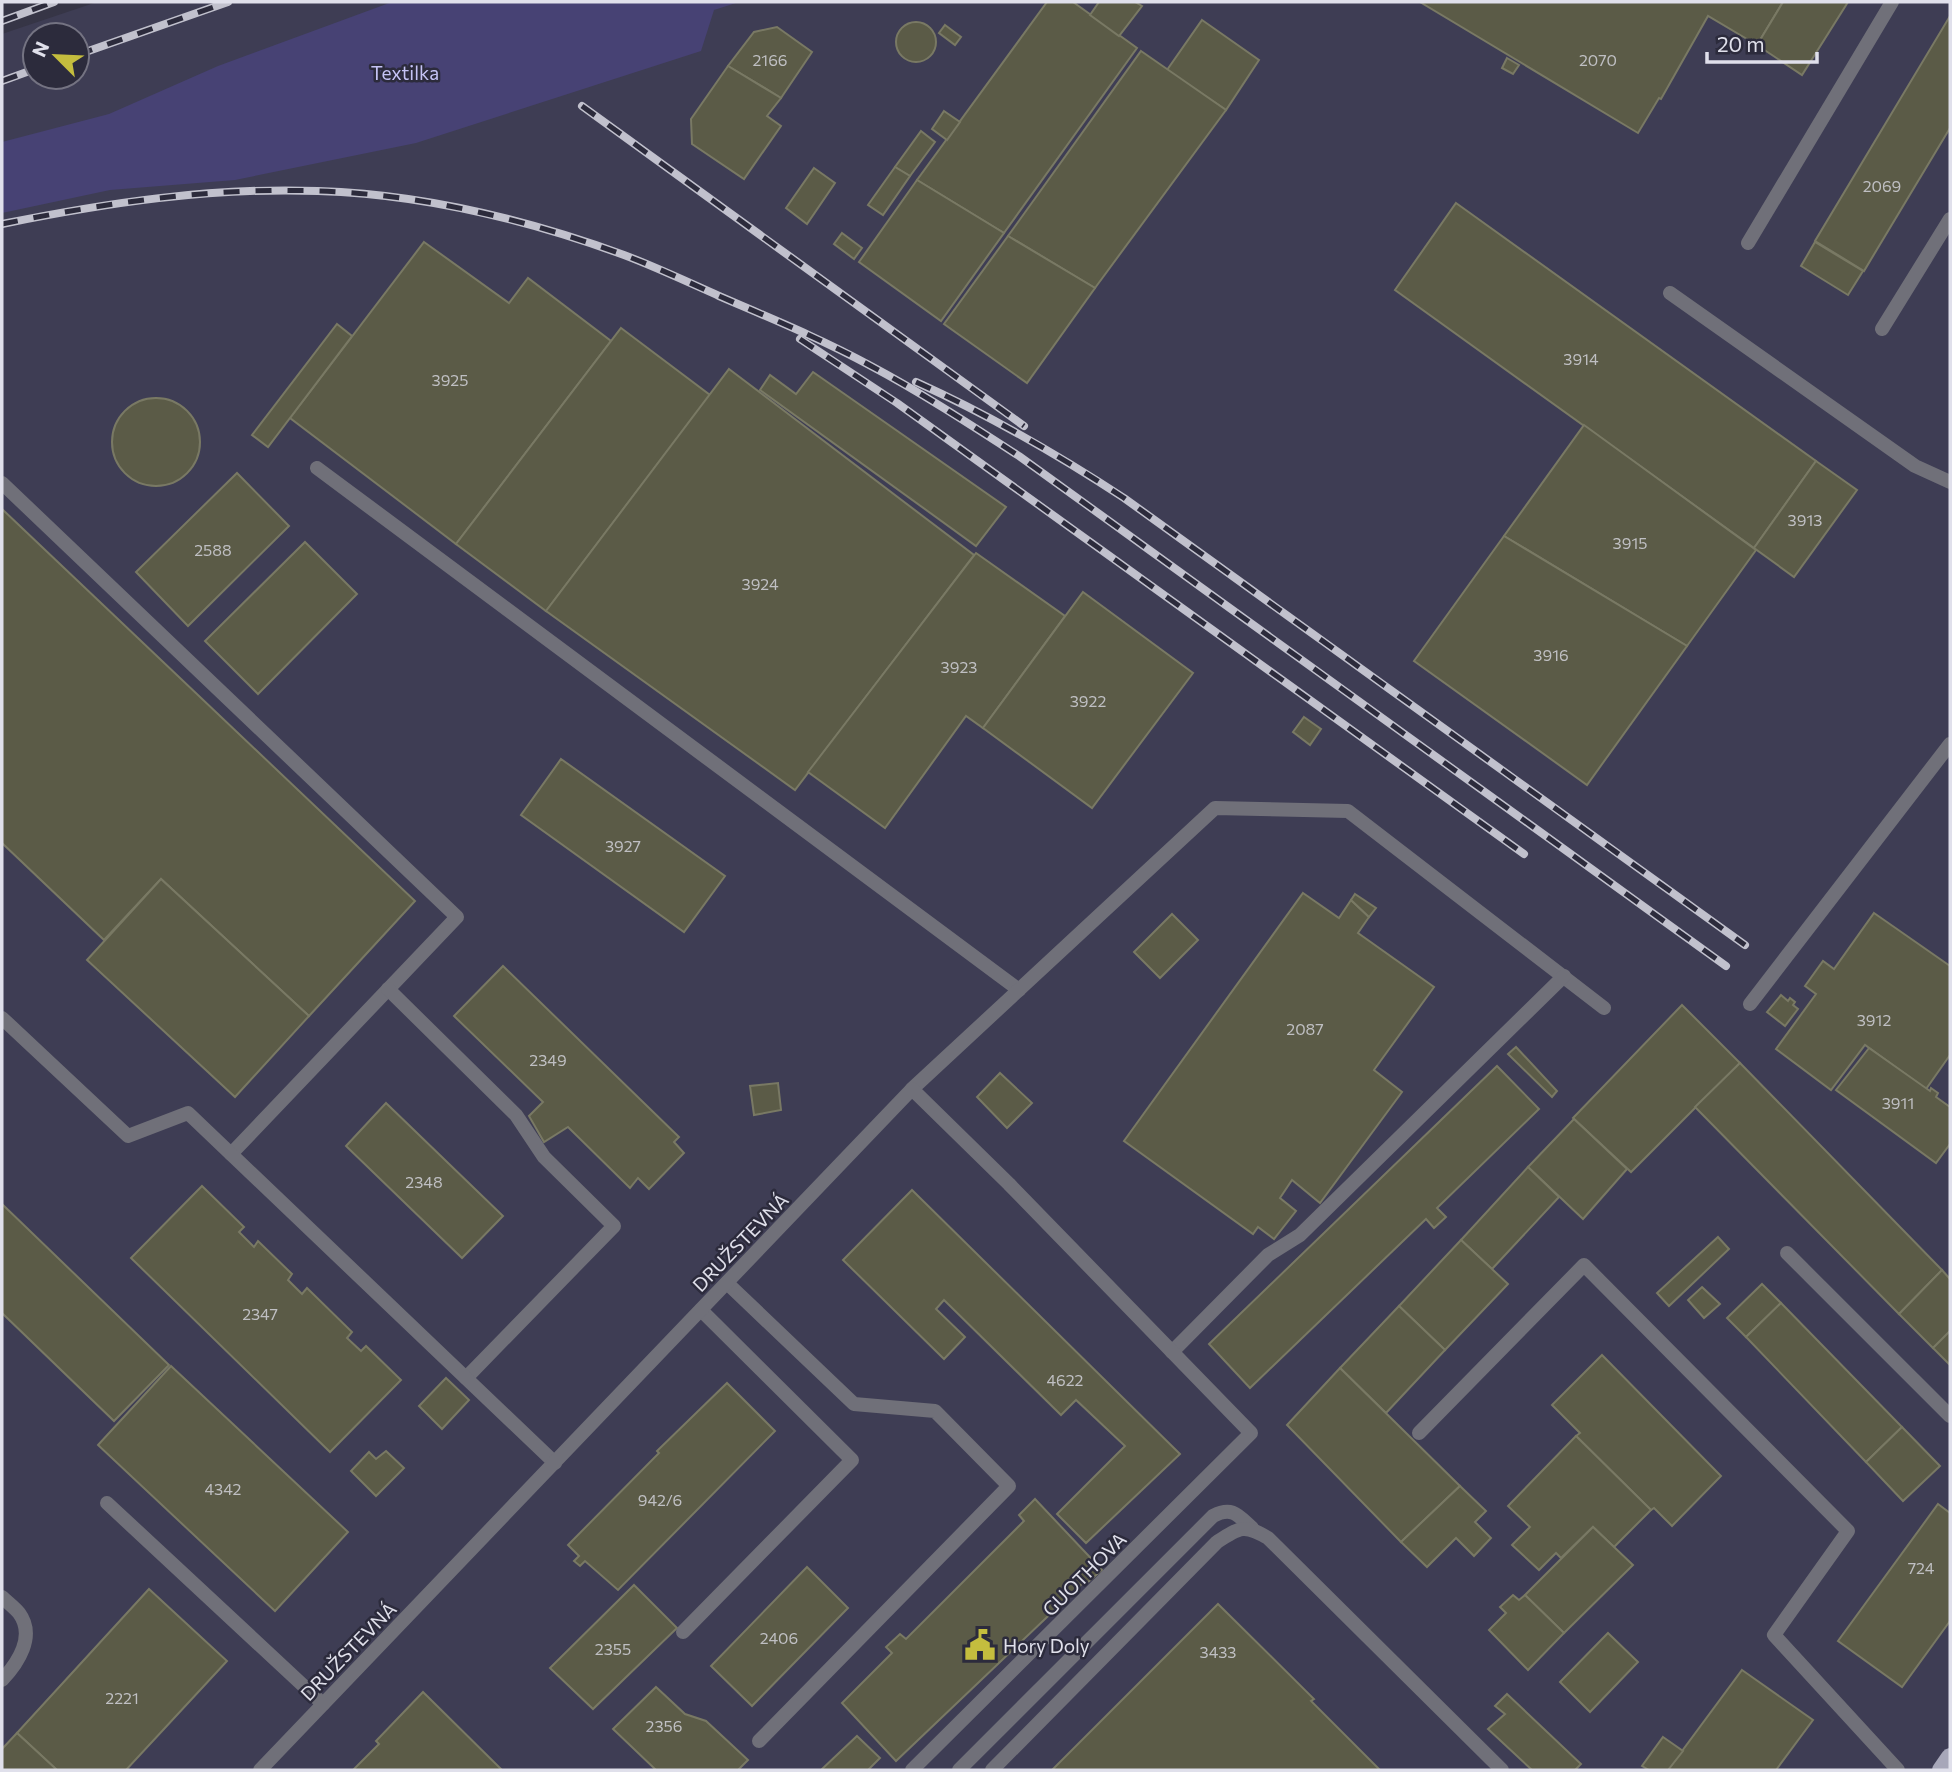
<svg xmlns="http://www.w3.org/2000/svg" width="1952" height="1772" font-family="Commissioner,sans-serif">
  <rect width="100%" height="100%" fill="#363546"/>
  <path fill="#3e3d54" fill-rule="evenodd" d="M97,2h1853v1768h-1948v-1736zM35,35h42v42h-42z"/>
  <polygon fill="#474274" points="392,2 739,2 714,10 701,51 416,143 235,180 110,190 2,213 2,142 109,114 218,66"/>
  <g fill="#5b5b47" stroke="#797964" stroke-width="2">
    <polygon points="1047,2 1073,2 1137,48 1004,233 917,180"/>
    <polygon points="1099,2 1135,2 1142,6 1119,36 1090,15"/>
    <polygon points="1420,2 1783,2 1757,45 1708,16 1661,99 1659,98 1638,133"/>
    <polygon points="1783,2 1848,2 1802,75 1757,45"/>
    <polygon points="1950,16 1950,128 1864,271 1815,241"/>
    <polygon points="1202,20 1259,60 1226,110 1167,70"/>
    <circle cx="916" cy="42" r="20"/>
    <polygon points="945,25 961,37 955,45 939,33"/>
    <polygon points="777,27 812,52 781,98 728,66 754,32"/>
    <polygon points="1141,51 1226,110 1095,288 1008,236"/>
    <polygon points="1507,58 1519,65 1513,74 1502,68"/>
    <polygon points="728,66 781,98 767,116 781,126 744,179 692,144 691,119"/>
    <polygon points="944,111 960,122 947,140 932,129"/>
    <polygon points="921,131 935,142 910,176 895,167"/>
    <polygon points="895,167 910,176 883,215 868,205"/>
    <polygon points="814,168 835,183 807,224 786,208"/>
    <polygon points="917,180 1004,233 941,321 859,262"/>
    <polygon points="1456,203 1816,461 1754,548 1395,290"/>
    <polygon points="842,233 862,248 854,259 834,244"/>
    <polygon points="1008,236 1095,288 1027,383 944,324"/>
    <polygon points="424,242 509,303 528,278 611,341 456,544 290,418"/>
    <polygon points="1815,242 1863,271 1848,295 1801,266"/>
    <polygon points="337,324 352,336 268,447 252,435"/>
    <polygon points="621,328 710,395 546,611 456,544"/>
    <polygon points="729,369 974,555 795,790 546,611"/>
    <polygon points="813,372 1006,507 976,546 760,390 770,375 796,394"/>
    <circle cx="156" cy="442" r="44"/>
    <polygon points="1584,425 1756,550 1687,646 1504,536"/>
    <polygon points="1816,461 1857,490 1794,577 1754,548"/>
    <polygon points="237,473 289,526 188,626 136,572"/>
    <polygon points="2,509 415,901 309,1016 161,879 104,940 2,843"/>
    <polygon points="1504,536 1687,646 1587,785 1414,661"/>
    <polygon points="305,542 357,594 258,694 205,641"/>
    <polygon points="976,553 1065,616 983,728 966,716 885,828 808,772"/>
    <polygon points="1083,592 1193,673 1092,808 983,728"/>
    <polygon points="1304,717 1321,729 1310,745 1293,732"/>
    <polygon points="561,759 725,876 684,932 521,815"/>
    <polygon points="161,879 309,1016 235,1097 87,960"/>
    <polygon points="1303,893 1339,918 1351,900 1369,917 1358,933 1434,987 1374,1070 1402,1092 1320,1203 1292,1180 1280,1198 1296,1211 1274,1239 1258,1227 1253,1234 1124,1141"/>
    <polygon points="1355,894 1376,908 1369,917 1351,900"/>
    <polygon points="1874,913 1950,966 1950,1055 1926,1089 1865,1045 1831,1090 1776,1049 1816,994 1805,986 1823,961 1834,969"/>
    <polygon points="1172,914 1198,940 1160,978 1134,952"/>
    <polygon points="503,966 679,1137 674,1142 684,1153 649,1189 638,1178 630,1188 568,1127 544,1142 529,1116 543,1102 454,1016"/>
    <polygon points="1781,995 1788,1001 1790,998 1795,1002 1793,1005 1798,1009 1785,1026 1767,1012"/>
    <polygon points="1682,1005 1740,1063 1631,1172 1573,1118"/>
    <polygon points="1516,1047 1557,1091 1552,1097 1508,1054"/>
    <polygon points="1869,1048 1930,1091 1931,1088 1938,1093 1936,1097 1950,1107 1950,1144 1936,1163 1836,1090"/>
    <polygon points="1740,1063 1942,1270 1899,1314 1695,1107"/>
    <polygon points="1497,1066 1539,1109 1437,1208 1446,1217 1434,1228 1426,1219 1250,1388 1209,1344"/>
    <polygon points="1000,1073 1032,1103 1007,1128 977,1097"/>
    <polygon points="778,1083 781,1110 754,1115 750,1086"/>
    <polygon points="386,1103 503,1216 462,1258 346,1146"/>
    <polygon points="1574,1119 1627,1169 1583,1219 1528,1167"/>
    <polygon points="1528,1167 1559,1197 1492,1269 1461,1240"/>
    <polygon points="202,1186 244,1227 239,1232 254,1247 258,1241 292,1274 288,1280 302,1294 307,1288 352,1332 347,1338 361,1351 366,1346 401,1380 330,1452 131,1258"/>
    <polygon points="912,1190 1180,1454 1086,1543 1057,1514 1125,1446 1076,1400 1061,1415 944,1300 936,1309 965,1337 944,1359 843,1260"/>
    <polygon points="2,1204 169,1365 114,1421 2,1313"/>
    <polygon points="1718,1237 1729,1249 1669,1306 1657,1293"/>
    <polygon points="1461,1240 1508,1284 1445,1350 1399,1306"/>
    <polygon points="1942,1270 1950,1279 1950,1331 1933,1348 1899,1314"/>
    <polygon points="1762,1284 1781,1303 1746,1337 1727,1318"/>
    <polygon points="1702,1287 1720,1304 1704,1318 1688,1300"/>
    <polygon points="1781,1303 1902,1427 1866,1462 1746,1337"/>
    <polygon points="1399,1306 1445,1350 1386,1413 1340,1368"/>
    <polygon points="1950,1331 1950,1365 1933,1348"/>
    <polygon points="1602,1355 1721,1476 1672,1526 1654,1508 1651,1510 1576,1436 1580,1433 1552,1405"/>
    <polygon points="171,1366 348,1532 275,1611 98,1445"/>
    <polygon points="1340,1368 1460,1486 1401,1542 1287,1425"/>
    <polygon points="446,1378 469,1400 442,1429 419,1406"/>
    <polygon points="727,1383 775,1431 618,1590 585,1561 580,1566 574,1561 579,1556 568,1545 659,1453 657,1451"/>
    <polygon points="1902,1427 1940,1466 1903,1501 1866,1462"/>
    <polygon points="1576,1436 1651,1510 1614,1547 1593,1527 1561,1558 1556,1553 1539,1570 1512,1545 1530,1527 1508,1506"/>
    <polygon points="386,1451 404,1468 376,1496 351,1471 369,1452 376,1459"/>
    <polygon points="1460,1486 1486,1511 1475,1522 1491,1538 1474,1556 1456,1538 1427,1567 1401,1542"/>
    <polygon points="1035,1499 1102,1570 1087,1583 1085,1581 896,1761 842,1703 892,1653 886,1647 900,1634 906,1639 1024,1521 1019,1515"/>
    <polygon points="1938,1504 1950,1513 1950,1621 1902,1687 1838,1641"/>
    <polygon points="1593,1527 1633,1565 1564,1633 1525,1595"/>
    <polygon points="807,1567 848,1608 752,1706 711,1666"/>
    <polygon points="634,1585 677,1628 593,1709 550,1668"/>
    <polygon points="149,1589 227,1661 126,1770 57,1770 17,1733"/>
    <polygon points="1513,1595 1519,1600 1525,1595 1564,1633 1528,1670 1489,1630 1506,1613 1500,1607"/>
    <polygon points="1218,1604 1314,1699 1311,1701 1380,1770 1052,1770"/>
    <polygon points="1608,1633 1638,1662 1590,1712 1560,1682"/>
    <polygon points="1742,1670 1813,1720 1776,1770 1668,1770"/>
    <polygon points="656,1687 685,1714 706,1721 748,1760 738,1770 656,1770 613,1729"/>
    <polygon points="423,1692 502,1770 353,1770 379,1744 376,1741"/>
    <polygon points="1507,1694 1581,1764 1575,1770 1532,1770 1488,1729 1505,1714 1495,1706"/>
    <polygon points="17,1733 57,1770 2,1770 2,1749"/>
    <polygon points="857,1736 880,1758 868,1770 821,1770"/>
    <polygon points="1663,1737 1683,1751 1668,1770 1649,1770 1642,1766"/>
  </g>
  <g fill="none" stroke-linecap="round" stroke-linejoin="round">
    <g stroke="#707079" stroke-width="14">
      <polyline points="1748,243 1892,2"/>
      <polyline points="1670,293 1915,466 1950,482"/>
      <polyline points="1882,329 1950,219"/>
      <polyline points="317,468 1019,990"/>
      <polyline points="2,483 457,917 231,1154"/>
      <polyline points="388,989 516,1115 544,1157 614,1226 466,1378"/>
      <polyline points="1750,1004 1950,744"/>
      <polyline points="2,1018 128,1136 188,1113 555,1463"/>
      <polyline points="912,1089 1215,808 1348,811 1604,1008"/>
      <polyline points="1787,1253 1950,1416"/>
      <polyline points="727,1283 854,1404 935,1411 1009,1486 759,1741"/>
      <polyline points="1172,1352 1268,1255 1300,1235 1564,976"/>
      <polyline points="1419,1433 1584,1265 1848,1531 1774,1635 1898,1770"/>
      <polyline points="107,1503 323,1704"/>
      <path d="M2,1597c5,5 12,10 17,16 17,23 -1,50 -17,67"/>
      <polyline points="683,1632 852,1460 701,1310"/>
      <path d="M959,1770l254,-254c19,-10 25,-1 39,12"/>
      <path d="M992,1770l225,-228c23,-15 27,-18 51,-4l234,232"/>
    </g>
    <polyline stroke="#707079" stroke-width="14" points="260,1770 912,1089 1009,1184 1251,1433 912,1770"/>
    <polyline stroke="#a7a7b9" stroke-width="18" points="1941,1770 1950,1757"/>
    <defs>
      <g id="rail">
        <polyline points="2,21 54,2"/>
        <polyline points="77,55 228,2"/>
        <polyline points="2,81 35,69"/>
        <polyline points="582,106 1024,426"/>
        <path d="M2,224c104,-21 209,-37 316,-33 103,3 210,29 306,64 32,12 64,27 95,41 51,22 103,43 152,70 51,27 100,59 148,90l707,510"/>
        <polyline points="800,339 897,403 1524,854"/>
        <path d="M916,382c73,33 141,72 208,116l621,447"/>
      </g>
    </defs>
    <use href="#rail" stroke="#c1c1cd" stroke-width="8"/>
    <use href="#rail" stroke="#2c2b3c" stroke-width="5" stroke-dasharray="16" stroke-linecap="butt"/>
  </g>
  <defs>
    <symbol id="civic-bare" viewBox="-9 -9 18 18"><path d="M-.6-6.5H3V-4.5H.6V-3L4-1V1h2V6H-6V1h2V-1L-.6-3ZM-1.2 2.5V6h2.4V2.5Z" fill="#c4bd3e" stroke="#2c2b3c" stroke-width="2.5" paint-order="stroke"/></symbol>
  </defs>
  <g fill-rule="evenodd">
    <use href="#civic-bare" x="958" y="1623" width="44" height="44"/>
  </g>
  <g text-anchor="middle" dominant-baseline="central" stroke-width="5" stroke-linejoin="round" paint-order="stroke">
    <g font-size="16" fill="#bfbfc2">
      <text x="770" y="59">2166</text>
      <text x="1598" y="59">2070</text>
      <text x="1882" y="185">2069</text>
      <text x="1581" y="358">3914</text>
      <text x="450" y="379">3925</text>
      <text x="1805" y="519">3913</text>
      <text x="1630" y="542">3915</text>
      <text x="213" y="549">2588</text>
      <text x="760" y="583">3924</text>
      <text x="1551" y="654">3916</text>
      <text x="959" y="666">3923</text>
      <text x="1088" y="700">3922</text>
      <text x="623" y="845">3927</text>
      <text x="1874" y="1019">3912</text>
      <text x="1305" y="1028">2087</text>
      <text x="548" y="1059">2349</text>
      <text x="1898" y="1102">3911</text>
      <text x="424" y="1181">2348</text>
      <text x="260" y="1313">2347</text>
      <text x="1065" y="1379">4622</text>
      <text x="223" y="1488">4342</text>
      <text x="660" y="1499">942/6</text>
      <text x="1921" y="1567">724</text>
      <text x="779" y="1637">2406</text>
      <text x="613" y="1648">2355</text>
      <text x="1218" y="1651">3433</text>
      <text x="122" y="1697">2221</text>
      <text x="664" y="1725">2356</text>
    </g>
    <g font-size="19" fill="#c5c3f5" stroke="#2c2b3c">
      <text x="405" y="72">Textilka</text>
    </g>
    <g font-size="19" fill="#e0e0eb" stroke="#2c2b3c">
      <text transform="translate(740 1242) rotate(-46)">DRUŽSTEVNÁ</text>
      <text transform="translate(1084 1574) rotate(-45)">GUOTHOVA</text>
      <text transform="translate(348 1651) rotate(-46)">DRUŽSTEVNÁ</text>
    </g>
    <g font-size="19" fill="#e0e0eb" stroke="#2c2b3c" text-anchor="start">
      <text x="1003" y="1645">Hory Doly</text>
    </g>
  </g>
  <rect width="1952" height="1772" fill="none" stroke="#e0e0eb" stroke-width="7"/>
  <g transform="translate(56 56) rotate(294)"><circle r="33" fill="#2c2b3c" stroke="#747382" stroke-width="2"/>
  <path d="M0-5L12 26L0 18L-12 26Z" fill="#c4bd3e"/>
  <text y="-10" font-size="19" font-weight="bold" text-anchor="middle" fill="#e0e0eb">N</text>
  </g>
  <path d="M1707 52v10h110v-10" fill="none" stroke="#e0e0eb" stroke-width="3.5"/>
  <text x="1717" y="52" font-size="21" fill="#e0e0eb" stroke="#2c2b3c" stroke-width="5" paint-order="stroke">20 m</text>
</svg>
